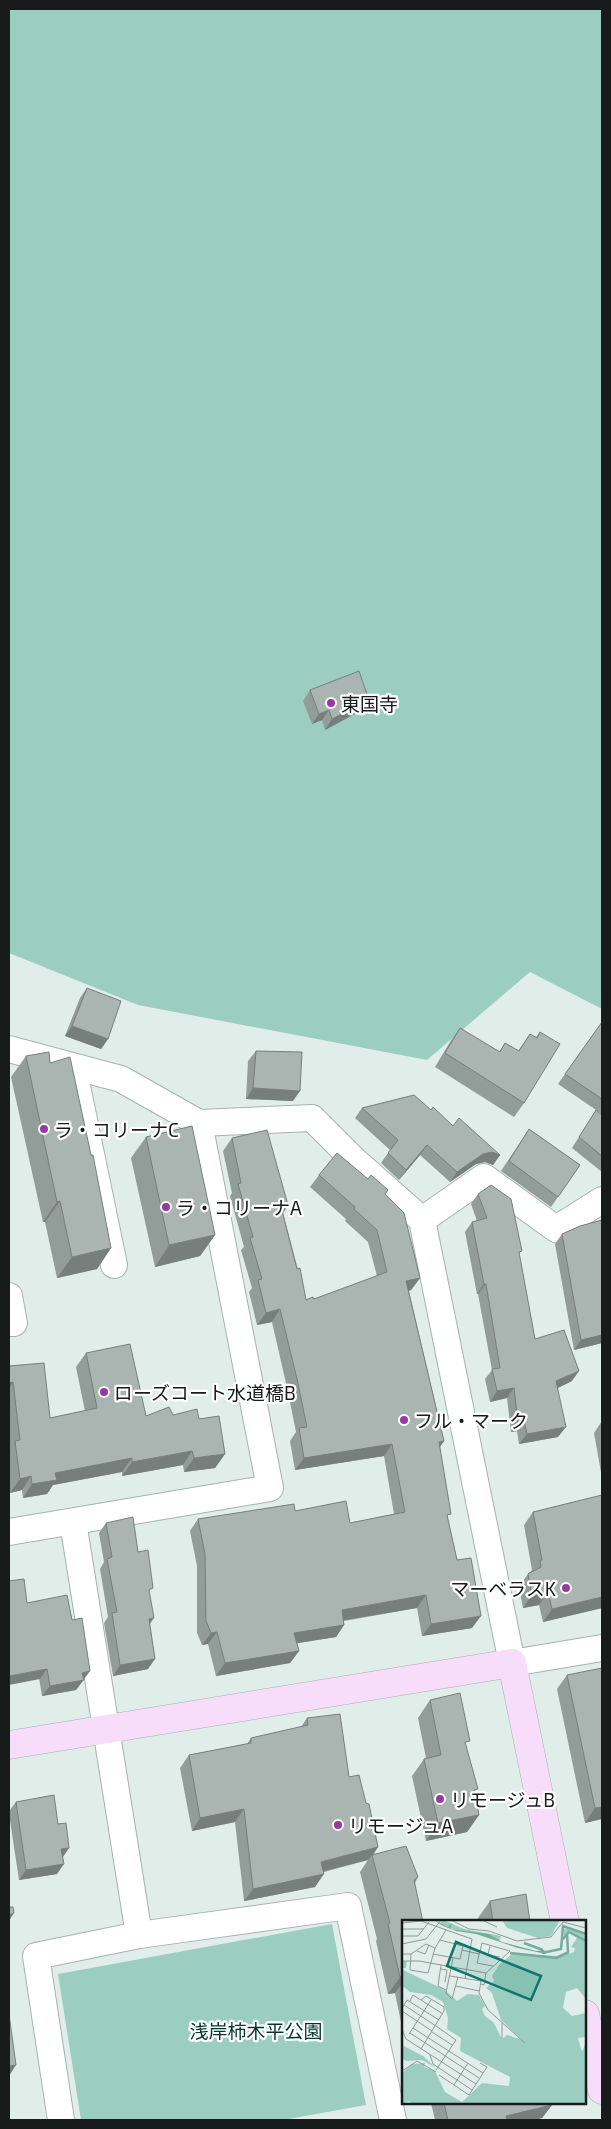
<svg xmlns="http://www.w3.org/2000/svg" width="611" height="2129" font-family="'Exo 2','Noto Sans JP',sans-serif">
  <rect width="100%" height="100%" fill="#e1ede9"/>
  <g fill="#9ccebf">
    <polygon points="9,9 602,9 602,1009 530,972 427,1060 138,1005 9,953"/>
    <polygon points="332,1924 366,2105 283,2120 81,2120 58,1974"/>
  </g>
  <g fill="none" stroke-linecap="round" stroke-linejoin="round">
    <defs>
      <g id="street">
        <polyline points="9,1049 121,1079 199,1123 312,1118 353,1159 422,1220 512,1663 602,1648"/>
        <polyline points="73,1067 114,1265"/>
        <polyline points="422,1220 484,1177 556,1229 602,1200"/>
        <polyline points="9,1296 14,1323 9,1323"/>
        <polyline points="73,1522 139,1935"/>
        <polyline points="9,1532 270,1488 199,1123"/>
        <polyline points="61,2120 36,1956 139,1935 348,1906 393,2120"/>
      </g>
      <g id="secondary">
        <polyline points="9,1745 512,1663 565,1922"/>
        <polyline points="585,2014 602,2090"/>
      </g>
    </defs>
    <use href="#street" stroke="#a6b2ae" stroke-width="28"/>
    <use href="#secondary" stroke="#a6b2ae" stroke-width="29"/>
    <use href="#street" stroke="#fff" stroke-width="26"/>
    <use href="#secondary" stroke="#f8ddfa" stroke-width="28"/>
  </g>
  <g fill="#929c99">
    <polygon points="310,690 369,700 362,710 325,730 322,720 312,724 303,701"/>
    <polygon points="87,988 108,1039 101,1049 65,1036 80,998"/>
    <polygon points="602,1022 602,1114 558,1084"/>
    <polygon points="460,1028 499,1052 505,1043 518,1051 530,1034 536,1037 540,1032 524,1103 514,1117 435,1067 450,1042"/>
    <polygon points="256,1051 293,1101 246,1099 248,1061"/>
    <polygon points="26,1056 50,1063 111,1248 97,1269 57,1278 45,1222 43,1222 11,1077"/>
    <polygon points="362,1108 431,1110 453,1126 500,1155 493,1165 485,1162 476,1164 450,1182 420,1155 399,1180 381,1163 390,1150 355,1118"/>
    <polygon points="596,1110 602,1115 602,1172 572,1148"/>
    <polygon points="529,1129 580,1165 551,1207 501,1171"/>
    <polygon points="146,1137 215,1235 200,1256 155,1267 131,1158"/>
    <polygon points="232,1138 288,1205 283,1213 306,1300 314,1299 377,1276 368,1242 345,1221 346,1219 310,1187 319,1175 368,1179 388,1190 385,1195 420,1278 411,1290 409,1291 444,1441 440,1447 448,1519 472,1628 422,1636 417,1608 344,1621 344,1625 336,1637 297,1643 299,1651 290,1663 216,1676 208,1644 202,1645 197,1633 197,1566 190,1531 198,1519 295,1511 350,1523 394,1514 384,1456 295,1470 290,1441 296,1432 288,1392 272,1322 257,1325 249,1292 252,1288 241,1250 244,1247 230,1196 232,1193 223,1151"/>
    <polygon points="478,1194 519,1255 535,1339 572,1381 558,1388 558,1437 519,1444 517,1431 511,1432 507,1398 490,1402 485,1379 492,1370 478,1294 477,1294 465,1232 472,1222 477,1221 471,1204"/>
    <polygon points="602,1220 602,1343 574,1350 555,1244 562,1234"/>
    <polygon points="86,1353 146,1416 173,1415 199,1419 225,1454 215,1468 184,1472 183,1465 122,1476 122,1472 53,1485 47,1494 23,1498 22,1490 10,1493 9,1483 9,1450 10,1449 9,1442 9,1366 50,1418 85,1411 76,1367"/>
    <polygon points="602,1421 602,1478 594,1433"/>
    <polygon points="602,1495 602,1608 543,1622 539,1605 523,1608 519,1587 528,1574 532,1570 524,1525 533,1512"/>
    <polygon points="106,1523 138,1552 149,1593 150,1624 148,1669 113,1676 104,1623 108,1617 100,1569 104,1562 99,1533"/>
    <polygon points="27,1603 83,1681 76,1690 42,1696"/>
    <polygon points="567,1675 602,1819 585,1823 557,1689"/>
    <polygon points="430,1700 466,1746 479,1815 467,1832 426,1841 412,1776 424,1759 426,1758 418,1718"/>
    <polygon points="307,1718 349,1777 366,1803 378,1847 374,1854 418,1877 415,1883 404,1922 404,2027 402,2027 395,1993 388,1994 376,1941 377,1939 360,1872 368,1860 324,1872 315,1887 244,1901 235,1822 192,1831 180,1768 189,1755 247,1744 251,1738 301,1727"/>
    <polygon points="16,1802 58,1824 69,1848 63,1857 57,1874 19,1880 9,1814 9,1811"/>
    <polygon points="490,1901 530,1922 478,1922 478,1918"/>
    <polygon points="431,2103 551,2103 552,2105 542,2118 534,2120 435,2120"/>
  </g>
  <g fill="#777f7d">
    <polygon points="369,700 362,710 325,730 332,719"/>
    <polygon points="329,710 322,720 312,724 319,714"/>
    <polygon points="72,1026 108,1039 101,1049 65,1036"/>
    <polygon points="253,1088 300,1091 293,1101 246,1099"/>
    <polygon points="427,1145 420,1155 399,1180 406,1170"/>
    <polygon points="492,1152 500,1155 493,1165 485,1162 476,1164 450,1182 457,1172 483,1154"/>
    <polygon points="60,1201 45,1222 43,1222 57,1202"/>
    <polygon points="288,1205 280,1218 281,1207"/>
    <polygon points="215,1235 200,1256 155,1267 169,1245"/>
    <polygon points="111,1248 97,1269 57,1278 72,1257"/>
    <polygon points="420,1278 411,1290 398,1294 406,1281"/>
    <polygon points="484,1284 486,1284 478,1294 477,1294"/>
    <polygon points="280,1309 272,1322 257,1325 266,1313"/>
    <polygon points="602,1335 602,1343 574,1350 581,1340"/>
    <polygon points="579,1371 572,1381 549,1392 556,1381"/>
    <polygon points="13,1382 9,1389 9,1383"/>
    <polygon points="514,1388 507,1398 490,1402 497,1391"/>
    <polygon points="524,1421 517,1431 511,1432 518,1422"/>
    <polygon points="566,1427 558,1437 519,1444 527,1434"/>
    <polygon points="444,1441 435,1453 439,1442"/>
    <polygon points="392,1444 384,1456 295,1470 304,1458"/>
    <polygon points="192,1451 183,1465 122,1476 132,1462"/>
    <polygon points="225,1454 215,1468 184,1472 194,1458"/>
    <polygon points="132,1458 122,1472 53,1485 47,1494 23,1498 32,1484 55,1473"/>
    <polygon points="31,1476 22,1490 10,1493 20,1479"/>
    <polygon points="548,1592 539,1605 523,1608 532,1595"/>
    <polygon points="426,1595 417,1608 333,1622 342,1610"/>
    <polygon points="602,1597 602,1608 543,1622 552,1609"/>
    <polygon points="481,1616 472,1628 422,1636 431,1624"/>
    <polygon points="154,1618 147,1628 149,1619"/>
    <polygon points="344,1625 336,1637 286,1645 294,1633"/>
    <polygon points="217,1632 208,1644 202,1645 211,1633"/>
    <polygon points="299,1651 290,1663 216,1676 225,1663"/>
    <polygon points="155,1659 148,1669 113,1676 120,1665"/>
    <polygon points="47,1669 40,1679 9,1685 9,1676"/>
    <polygon points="90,1671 76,1690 42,1696 50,1686 82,1673"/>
    <polygon points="602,1807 602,1819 585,1823 595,1808"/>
    <polygon points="244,1809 235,1822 192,1831 200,1818"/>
    <polygon points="479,1815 467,1832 426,1841 438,1823"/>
    <polygon points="378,1847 368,1860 312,1874 321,1862"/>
    <polygon points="69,1848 61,1859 61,1849"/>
    <polygon points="64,1864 57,1874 19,1880 26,1870"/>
    <polygon points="324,1874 315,1887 244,1901 253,1889"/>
    <polygon points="14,1913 9,1921 9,1915"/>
    <polygon points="404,1976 404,1981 395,1993 388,1994 400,1977"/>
    <polygon points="16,2065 9,2076 9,2066"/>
    <polygon points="552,2105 542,2118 534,2120 503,2120 506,2116"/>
  </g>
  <g fill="#aab5b2" stroke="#777f7d">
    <polygon points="359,671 369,700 332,719 329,710 319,714 310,690"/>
    <polygon points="87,988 121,1001 108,1039 72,1026"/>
    <polygon points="602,1022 602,1099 565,1074"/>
    <polygon points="460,1028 500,1052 505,1043 519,1051 530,1034 537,1038 540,1032 560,1044 524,1103 445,1053"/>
    <polygon points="256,1051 302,1052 300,1091 253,1088"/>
    <polygon points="49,1052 50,1063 70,1057 91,1155 93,1155 111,1248 72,1257 60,1201 57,1202 26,1056"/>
    <polygon points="414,1095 431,1110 433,1107 453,1126 459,1118 500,1155 492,1152 483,1154 457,1172 427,1145 406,1170 388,1153 398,1140 362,1108"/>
    <polygon points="596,1110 602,1115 602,1156 579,1137"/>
    <polygon points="192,1126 215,1235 169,1245 146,1137"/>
    <polygon points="529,1129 580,1165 558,1197 509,1161"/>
    <polygon points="267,1130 288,1205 281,1207 297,1269 300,1268 306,1300 313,1297 314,1299 387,1272 377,1230 354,1209 355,1207 319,1175 337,1153 368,1179 371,1175 388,1190 385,1194 404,1213 420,1278 406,1281 444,1441 439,1442 451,1514 447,1515 457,1560 471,1558 481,1616 431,1624 426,1595 342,1610 344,1625 294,1633 299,1651 225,1663 217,1632 211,1633 206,1621 205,1554 198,1519 294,1504 295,1511 346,1501 350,1523 405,1512 392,1444 304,1458 299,1428 307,1427 297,1379 280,1309 266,1313 258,1280 262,1279 250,1238 253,1237 238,1184 241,1183 232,1138"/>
    <polygon points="491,1185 511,1199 522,1251 519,1252 535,1339 564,1330 579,1371 556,1381 566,1427 527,1434 524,1421 518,1422 514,1388 497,1391 492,1369 500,1368 486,1284 484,1284 472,1222 487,1218 478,1194"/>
    <polygon points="602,1220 602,1335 581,1340 562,1234 580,1226"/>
    <polygon points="130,1344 146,1416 169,1407 173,1415 197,1409 199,1419 219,1416 225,1454 194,1458 192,1451 132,1462 132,1458 55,1473 57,1480 32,1484 31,1476 20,1479 15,1441 20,1440 13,1382 9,1383 9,1366 44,1363 50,1418 97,1408 86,1353"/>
    <polygon points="602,1495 602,1597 552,1609 548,1592 532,1595 528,1574 541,1567 540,1560 542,1560 533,1512"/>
    <polygon points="133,1517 138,1552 148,1550 153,1588 149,1590 154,1618 149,1619 155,1659 120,1665 112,1613 117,1612 107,1559 112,1557 106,1523"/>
    <polygon points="24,1579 27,1603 67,1595 72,1620 82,1618 90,1671 82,1673 84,1680 50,1686 47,1669 9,1676 9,1581"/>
    <polygon points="602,1668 602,1807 595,1808 567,1675"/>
    <polygon points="460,1693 470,1741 465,1742 478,1789 474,1790 479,1815 438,1823 424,1759 441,1755 430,1700"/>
    <polygon points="340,1714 349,1777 359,1775 366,1803 369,1804 378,1847 321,1862 324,1874 253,1889 244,1809 200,1818 189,1755 251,1743 251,1738 308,1725 307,1718"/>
    <polygon points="54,1795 58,1824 66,1823 69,1848 61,1849 64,1864 26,1870 16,1802"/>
    <polygon points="406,1846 418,1877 414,1880 423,1922 404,1922 404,1976 400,1977 388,1924 390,1923 372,1855"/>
    <polygon points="526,1894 530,1922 493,1922 490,1901"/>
    <polygon points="9,1907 13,1907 14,1913 9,1915"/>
    <polygon points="9,2014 16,2065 9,2066"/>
    <polygon points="444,2103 551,2103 552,2105 506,2116 507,2120 448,2120"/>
  </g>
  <g fill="#9839a1" stroke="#fff" stroke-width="2">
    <circle cx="331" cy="703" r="5"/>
    <circle cx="44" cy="1129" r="5"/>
    <circle cx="166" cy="1207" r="5"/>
    <circle cx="104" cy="1392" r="5"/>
    <circle cx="404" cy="1420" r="5"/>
    <circle cx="566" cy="1588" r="5"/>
    <circle cx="440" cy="1799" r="5"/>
    <circle cx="338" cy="1825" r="5"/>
  </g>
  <g text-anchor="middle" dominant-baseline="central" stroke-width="4.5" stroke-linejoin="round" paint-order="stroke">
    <g font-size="19" fill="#171c1a" stroke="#fff" text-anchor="start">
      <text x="341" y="703">東国寺</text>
      <text x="54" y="1129">ラ・コリーナC</text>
      <text x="176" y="1207">ラ・コリーナA</text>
      <text x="114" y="1392">ローズコート水道橋B</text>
      <text x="414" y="1420">フル・マーク</text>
      <text x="556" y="1588" text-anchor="end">マーベラスK</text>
      <text x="450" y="1799">リモージュB</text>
      <text x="348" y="1825">リモージュA</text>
    </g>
    <g font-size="19" fill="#00352a" stroke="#fff">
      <text x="256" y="2030">浅岸柿木平公園</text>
    </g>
  </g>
  <g transform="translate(402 1920)">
    <rect width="184" height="184" fill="#e1ede9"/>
    <path d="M41,0l21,9 37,7 -2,5 -10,-6 -39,-6 -10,-6zM100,0h58l-9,16 -13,2 -31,-10zM167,8l17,8v63l-9,-11 -11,4 -3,16 9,8 14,-3v24l-8,1 4,14 4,-10v62h-175l-1,-3 -8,3v-31l10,-9 13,-1 -1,4 11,4 10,21 17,10 20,-19 27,3 1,-9 -50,-26 1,-13 -14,-9 1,-11 -5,-16 -12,-7 -21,-3 -6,-5 -2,2v-27l5,-1 -1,7h-4l3,3 40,19 12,11 11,-7 11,1 6,11 -3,3 3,7 9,7 8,16 5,-4 15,5 -21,-20 -9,-27 -6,-5 8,-7 -2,-5 7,-11 13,-11 50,2 12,-4 1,-4 -4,-1 6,-9 -7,-6 -6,5v-8zM0,125l21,11 13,12 -14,-8 -16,1 -4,-3z" fill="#9ccebf"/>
    <path d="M32,0l14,7 4,-4 -2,6 39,5 13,8 34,9 8,-1 2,4 -28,-6 -42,-14 -20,-3 -15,-6z" fill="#75ac9c"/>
    <path fill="none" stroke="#75ac9c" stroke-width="2.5" d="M165,14l1,18M160,20l7,-8 17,9M122,23l19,7M108,33l46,5 13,-6M140,33l19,-4 2,-23 23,8"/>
    <path fill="none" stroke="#909996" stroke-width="1" d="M49,0l18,9 20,2 28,10 34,-4 12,-15 23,6M80,0l15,7M0,3l19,-2 51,18 -7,39M0,9h22M0,16h16l11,-14M0,24l24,-5 15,-19M88,26l-2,9 12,2M60,30l17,4M15,31l8,3 4,-9M0,34h9l15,-10 9,4M9,34l-1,16 18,3 7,-25 11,-18M31,34l27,5 3,-13 -23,-6M51,38l-7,35 6,6 6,-22M0,41h17l67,12M39,45l-3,21 8,4M91,46l-16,-3 5,-20 28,8M39,49l6,1 -2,12M48,56l31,5 -2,12 9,17 37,33M79,64l3,1 2,-12 24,-22M54,66l23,5M19,80l5,-4 18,11v4l-23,38M8,81l3,-6 30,19M2,85l32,21M0,88l5,-8 32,20M0,91l30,20M100,103v16M34,106l20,14 -20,30M11,108l70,45M0,109l4,10 70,45M30,112l20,13M8,113l69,45M7,114l22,-34M28,135l3,9 39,26M0,151l15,-10 19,11M37,155l30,20 18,-28 -7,-4M52,165l14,-22"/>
    <path fill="#0f766e" fill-opacity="0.15" stroke="#0f766e" stroke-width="2.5" d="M54,22l85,34 -10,24 -84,-34z"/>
    <rect width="184" height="184" fill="none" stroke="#171c1a" stroke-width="2.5"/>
  </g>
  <rect width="611" height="2129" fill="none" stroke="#171c1a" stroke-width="20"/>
</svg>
